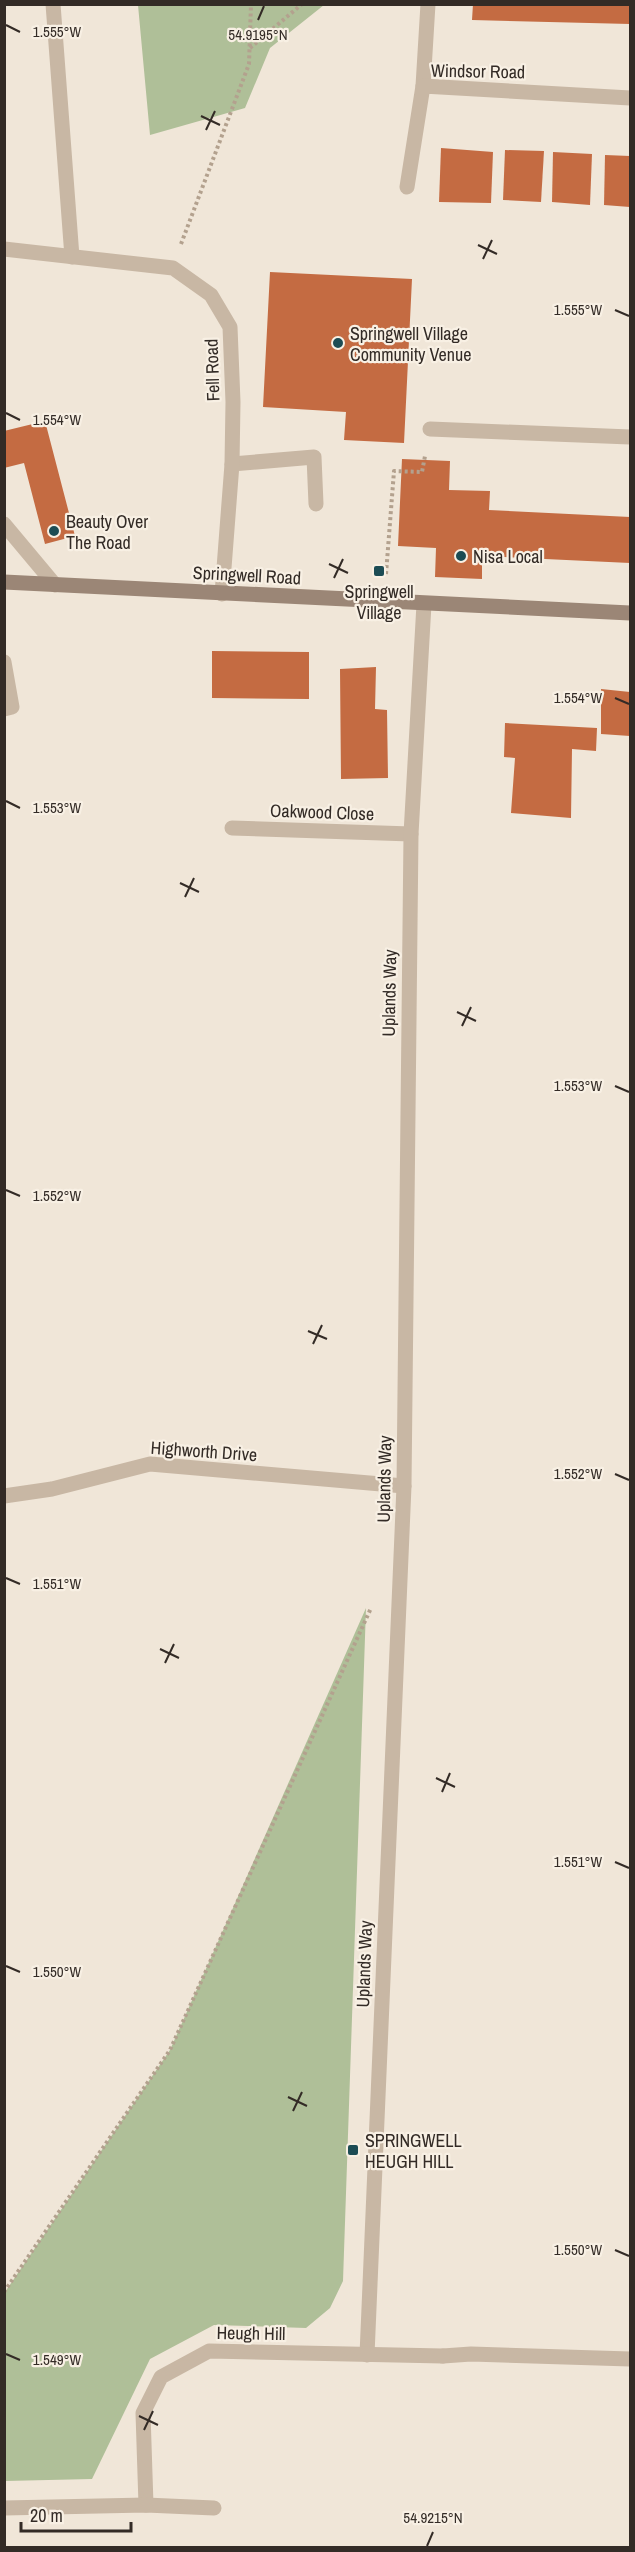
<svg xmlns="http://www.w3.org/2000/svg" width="635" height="2552" font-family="'Archivo Narrow',sans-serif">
  <rect width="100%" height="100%" fill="#f0e6d8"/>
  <g fill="#afbf98">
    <polygon points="138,5 138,4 324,5 270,48 245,108 150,135"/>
    <polygon points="366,1608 343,2281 330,2308 306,2328 214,2325 150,2359 92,2479 5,2481 5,2292 170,2050"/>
  </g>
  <g fill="#c46b42">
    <polygon points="473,4 630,4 630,24 472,20"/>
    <polygon points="441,148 493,152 491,203 439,202"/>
    <polygon points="505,150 544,151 541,202 503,200"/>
    <polygon points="553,152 592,154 590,205 552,202"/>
    <polygon points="605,155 630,156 630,207 604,205"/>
    <polygon points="270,272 412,279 404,443 344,440 346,412 263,407"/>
    <polygon points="45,421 75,536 45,544 24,463 4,468 4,431"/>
    <polygon points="402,459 450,461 449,490 490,491 489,510 630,517 630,563 482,556 482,579 435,577 436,548 398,546"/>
    <polygon points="212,651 309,652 309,699 212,698"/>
    <polygon points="376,667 375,709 387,710 388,778 341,779 340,669"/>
    <polygon points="601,689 630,692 630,736 601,734"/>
    <polygon points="505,723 597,728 596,751 572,749 571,818 511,813 515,758 504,757"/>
  </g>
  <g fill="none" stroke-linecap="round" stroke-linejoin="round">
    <g stroke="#b3a18e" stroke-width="4" stroke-dasharray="3 3" stroke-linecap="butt">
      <polyline points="250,48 302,4"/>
      <polyline points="181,244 249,64 251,4"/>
      <polyline points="386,574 394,471 422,472 425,456"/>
      <polyline points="4,2292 170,2050 371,1608"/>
    </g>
    <g stroke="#c8b7a4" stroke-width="15">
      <polyline points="53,4 72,257"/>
      <polyline points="232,464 314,457 316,504"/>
      <polyline points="4,524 55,585"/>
      <polyline points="4,662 12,707 4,709"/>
      <polyline points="443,2356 471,2354 630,2359"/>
    </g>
    <g stroke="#c8b7a4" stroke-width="15">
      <polyline points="423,86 428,4"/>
      <polyline points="407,187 423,86 630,98"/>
      <polyline points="4,249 173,268 211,295 230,327 233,402 232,464 222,594"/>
      <polyline points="430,429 630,437"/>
      <polyline points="232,828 411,834"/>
      <polyline points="4,1496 52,1489 150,1464 404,1486"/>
      <polyline points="367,2355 404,1486 411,834 424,604"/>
      <polyline points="146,2505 143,2413 161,2377 209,2351 443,2356"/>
      <polyline points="4,2508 146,2505 214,2508"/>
    </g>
    <polyline stroke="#9b8676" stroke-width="15" points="4,582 630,613"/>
  </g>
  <path fill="none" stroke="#332b26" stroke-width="2" d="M258,20l6,-14M6,25l14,7M201,116l19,9M206,130l9,-19M478,245l19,9M483,259l9,-19M615,310l14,6M6,413l14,7M329,564l19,9M334,578l9,-19M615,698l14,6M6,801l14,7M180,883l19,9M185,897l9,-19M457,1012l19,9M462,1026l9,-19M615,1086l14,6M6,1190l14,6M308,1331l19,8M313,1344l9,-19M615,1474l14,6M6,1578l14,6M160,1649l19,9M165,1663l9,-19M436,1778l19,9M442,1792l8,-19M615,1862l14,6M6,1966l14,6M288,2097l19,9M293,2111l9,-19M615,2250l14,6M6,2354l14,6M139,2416l19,9M144,2430l9,-19M427,2546l6,-14"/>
  <g fill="#1c4c54" stroke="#f8f0e4" stroke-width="2">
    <circle cx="338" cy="343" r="6"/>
    <circle cx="54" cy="531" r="6"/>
    <circle cx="461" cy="556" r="6"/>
    <rect x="373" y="565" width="12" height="12" rx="3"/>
    <rect x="347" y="2144" width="12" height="12" rx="3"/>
  </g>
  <g text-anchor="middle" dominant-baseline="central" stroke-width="4.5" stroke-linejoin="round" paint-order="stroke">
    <g font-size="18" fill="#332b26" stroke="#f8f0e4">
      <text transform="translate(478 71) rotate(1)">Windsor Road</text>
      <text transform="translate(212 370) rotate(-92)">Fell Road</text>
      <text transform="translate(247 575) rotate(3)">Springwell Road</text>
      <text transform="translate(322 812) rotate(2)">Oakwood Close</text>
      <text transform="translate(389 993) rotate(-89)">Uplands Way</text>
      <text transform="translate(204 1451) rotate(4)">Highworth Drive</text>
      <text transform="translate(384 1479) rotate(-89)">Uplands Way</text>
      <text transform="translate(364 1964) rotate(-88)">Uplands Way</text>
      <text transform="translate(251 2333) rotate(1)">Heugh Hill</text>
    </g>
    <g font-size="18" fill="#332b26" stroke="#f8f0e4" text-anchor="start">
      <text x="350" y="333">Springwell Village<tspan x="350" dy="21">Community Venue</tspan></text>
      <text x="66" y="521">Beauty Over<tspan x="66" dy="21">The Road</tspan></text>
      <text x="473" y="556">Nisa Local</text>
      <text x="379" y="591" text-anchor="middle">Springwell<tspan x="379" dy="21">Village</tspan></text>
      <text x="365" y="2140">SPRINGWELL<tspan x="365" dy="21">HEUGH HILL</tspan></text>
    </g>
  </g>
  <g font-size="15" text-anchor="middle" fill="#332b26" stroke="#f8f0e4" stroke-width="4.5" stroke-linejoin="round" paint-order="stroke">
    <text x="57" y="37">1.555°W</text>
    <text x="258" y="40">54.9195°N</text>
    <text x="578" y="315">1.555°W</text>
    <text x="57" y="425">1.554°W</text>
    <text x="578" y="703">1.554°W</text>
    <text x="57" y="813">1.553°W</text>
    <text x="578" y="1091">1.553°W</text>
    <text x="57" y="1201">1.552°W</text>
    <text x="578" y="1479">1.552°W</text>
    <text x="57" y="1589">1.551°W</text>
    <text x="578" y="1867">1.551°W</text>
    <text x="57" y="1977">1.550°W</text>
    <text x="578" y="2255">1.550°W</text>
    <text x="57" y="2365">1.549°W</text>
    <text x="433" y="2523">54.9215°N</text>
  </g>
  <rect width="635" height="2552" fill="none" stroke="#332b26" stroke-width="12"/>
  <path d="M21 2522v9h110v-9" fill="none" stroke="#332b26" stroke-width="3"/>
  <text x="30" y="2522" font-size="18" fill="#332b26" stroke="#f8f0e4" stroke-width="4.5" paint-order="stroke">20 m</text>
</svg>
